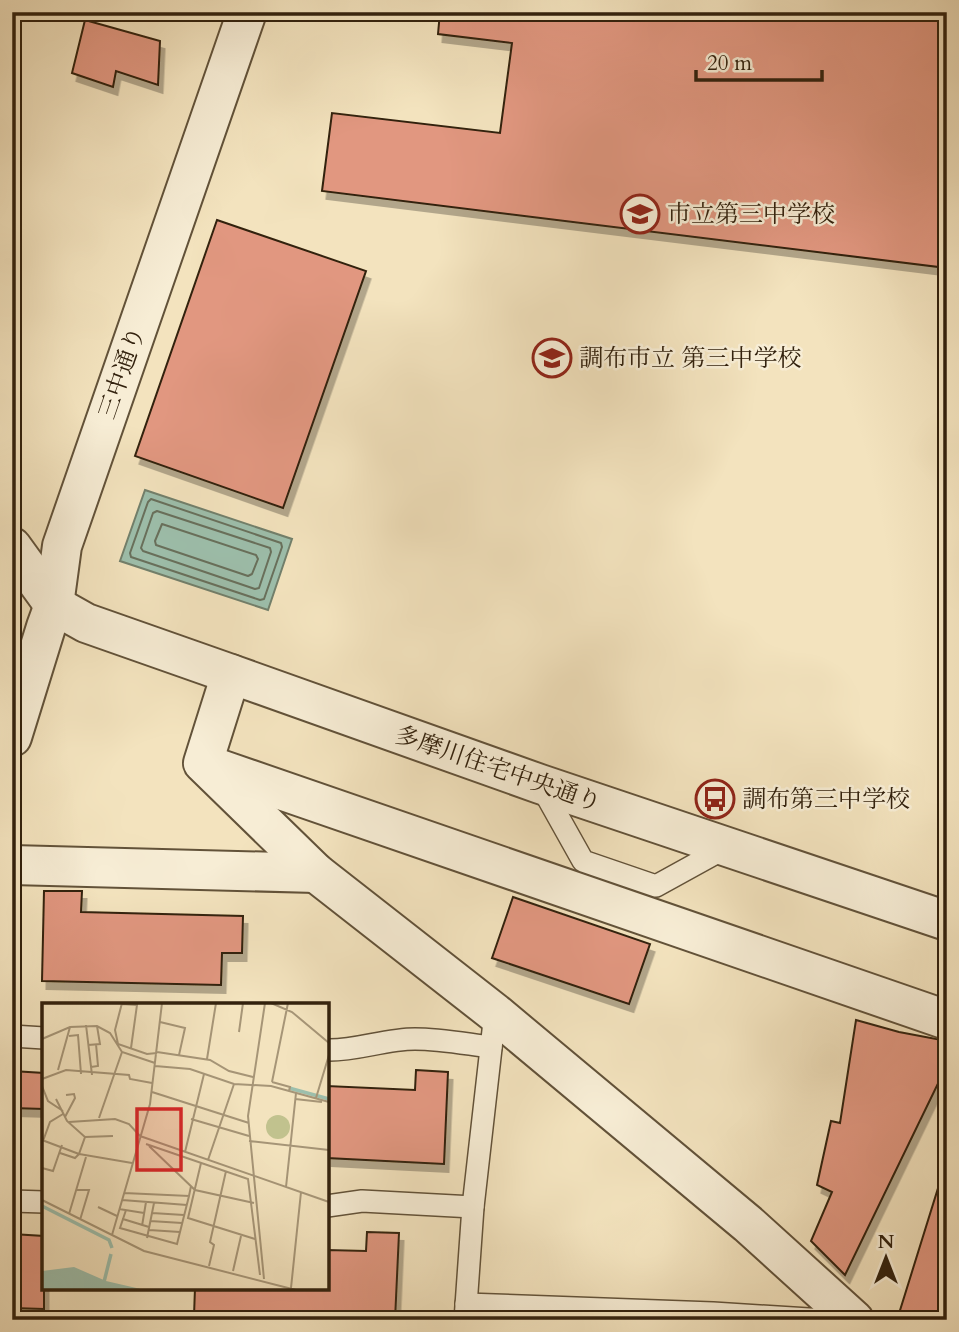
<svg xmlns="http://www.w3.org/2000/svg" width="959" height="1332" font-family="Cardo,'Noto Serif JP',serif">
  <defs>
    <filter id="shadow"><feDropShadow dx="4.5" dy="8" stdDeviation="0" flood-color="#0004"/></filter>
  </defs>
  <rect width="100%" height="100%" fill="#f3e3be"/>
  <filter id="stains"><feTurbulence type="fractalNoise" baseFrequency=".00286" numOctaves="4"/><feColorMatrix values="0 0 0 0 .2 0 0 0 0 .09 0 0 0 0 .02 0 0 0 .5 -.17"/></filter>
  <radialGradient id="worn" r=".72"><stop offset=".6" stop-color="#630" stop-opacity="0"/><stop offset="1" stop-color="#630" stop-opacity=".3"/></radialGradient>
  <polygon fill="#9dbfac" stroke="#72806c" stroke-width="2" points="145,490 292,539 268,610 120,561"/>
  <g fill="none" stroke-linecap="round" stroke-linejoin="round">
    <g stroke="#68705c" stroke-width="2">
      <polygon points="151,499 281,543 282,547 264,599 260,600 131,557 130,553 148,502"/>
      <polygon points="157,511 270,548 271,552 259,588 255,589 143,551 141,548 153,513"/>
      <polygon points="162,524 256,555 258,559 252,574 248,576 156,545 155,541"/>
    </g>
  </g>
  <g fill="#e19780" stroke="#32210d" stroke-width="2" filter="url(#shadow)">
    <polygon points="440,12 947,12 947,268 322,191 332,113 500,133 512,43 438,34"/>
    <polygon points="85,20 160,41 158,85 116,71 113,87 72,73"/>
    <polygon points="217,220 366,271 283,508 135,456"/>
    <polygon points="44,891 82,891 81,912 243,916 242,953 222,953 221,985 42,981"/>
    <polygon points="513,897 650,944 629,1004 492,958"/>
    <polygon points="856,1020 899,1032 947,1041 947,1065 845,1275 811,1241 832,1192 817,1185 831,1121 840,1123"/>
    <polygon points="416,1070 448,1072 444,1164 327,1158 327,1086 415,1090"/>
    <polygon points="12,1071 44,1073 44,1109 12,1108"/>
    <polygon points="939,1185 947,1187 947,1320 897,1320"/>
    <polygon points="367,1232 399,1233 395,1320 275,1320 194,1316 195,1288 327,1288 327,1250 366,1251"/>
    <polygon points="12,1234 44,1236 44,1309 12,1308"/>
  </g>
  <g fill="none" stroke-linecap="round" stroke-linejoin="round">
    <defs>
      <g id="service">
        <polyline points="541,786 583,861 656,886 725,848"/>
        <polyline points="12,1036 44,1038"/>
        <path d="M327,1050c29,1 58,-11 88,-11 25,0 51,5 76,8"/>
        <polyline points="12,1201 44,1202"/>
        <polyline points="327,1206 362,1201 473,1207"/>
        <polyline points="466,1304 713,1313 825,1320"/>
        <polyline points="465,1320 473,1207 495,1013"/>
      </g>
      <g id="minor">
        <polyline points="12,547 54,605"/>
        <polyline points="231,674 203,763 316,873 495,1013 748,1224 854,1320"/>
        <polyline points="214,767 947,1020"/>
        <polyline points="12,865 316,873"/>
      </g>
      <g id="tertiary">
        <polyline points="54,605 86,623 231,674 540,784 947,921"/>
        <polyline points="12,737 46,627 54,605 62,546 247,12"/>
      </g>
    </defs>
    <use href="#service" stroke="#625239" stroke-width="24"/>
    <use href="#minor" stroke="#625239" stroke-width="42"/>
    <use href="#tertiary" stroke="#625239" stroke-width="42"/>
    <use href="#service" stroke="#f7edd5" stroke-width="21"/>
    <use href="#minor" stroke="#f7edd5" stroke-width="38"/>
    <use href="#tertiary" stroke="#f7edd5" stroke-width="38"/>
  </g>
  <defs>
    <symbol id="school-ring" viewBox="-11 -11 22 22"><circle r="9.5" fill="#f7edd5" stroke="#8f2418" stroke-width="1.5"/><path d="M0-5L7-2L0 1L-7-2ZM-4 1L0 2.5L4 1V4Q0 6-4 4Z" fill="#8f2418"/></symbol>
    <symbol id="bus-ring" viewBox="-11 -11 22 22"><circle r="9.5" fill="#f7edd5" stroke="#8f2418" stroke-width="1.5"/><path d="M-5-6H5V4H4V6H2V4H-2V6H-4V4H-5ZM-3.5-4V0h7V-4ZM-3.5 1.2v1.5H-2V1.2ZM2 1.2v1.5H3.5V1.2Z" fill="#8f2418"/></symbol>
  </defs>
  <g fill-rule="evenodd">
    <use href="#school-ring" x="618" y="192" width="44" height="44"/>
    <use href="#school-ring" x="530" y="336" width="44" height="44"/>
    <use href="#bus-ring" x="693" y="777" width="44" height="44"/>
  </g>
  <g text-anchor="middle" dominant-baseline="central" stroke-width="5" stroke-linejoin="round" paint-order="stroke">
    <g font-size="24" fill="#32210d" stroke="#f7edd5" text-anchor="start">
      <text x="667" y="214">市立第三中学校</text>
      <text x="579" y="358">調布市立 第三中学校</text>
      <text x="742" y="799">調布第三中学校</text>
    </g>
    <g font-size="24" fill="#32210d" stroke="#f7edd5">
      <text transform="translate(122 373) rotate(-71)">三中通り</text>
      <text transform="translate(498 769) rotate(19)">多摩川住宅中央通り</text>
    </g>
  </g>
  <g transform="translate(42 1003)">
    <rect width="287" height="287" fill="#f3e3be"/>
    <path d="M224 124a12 12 0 1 1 24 0a12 12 0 1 1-24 0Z" fill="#c1c28e"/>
    <path d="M32,264l32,14 39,9h-103v-19z" fill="#9dbfac"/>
    <path fill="none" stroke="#9dbfac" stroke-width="3.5" d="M247,85l40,11M0,203l67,34 3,8M60,287l9,-36"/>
    <path fill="none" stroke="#a69577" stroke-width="2" d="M80,0l-7,27 3,14 29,10 10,-1M229,0l21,9 37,31M80,1l15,1 -6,43M118,19l25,6 -6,27M44,22l6,50M197,29l4,-29M27,33l9,-1 3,39M0,36l28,-12 27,-1 13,7 12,19 33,11M46,42l12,-1 -3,-18M115,49l53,8 19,11 24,6M165,56l9,-56M113,63l35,3 44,15 37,2 58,16M49,64l7,-1 -2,-22M16,67l12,-43M0,76l24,-9 63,5 1,4 22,4M230,79l16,-79M230,79l18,5 -1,4M0,83l6,15 15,10M110,89l97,31M274,95l13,-43M14,96l11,22 18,16 -6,17 53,9M253,96l27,3M23,114l10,-19 -1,-4 -8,1M57,115l23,-66M149,116l58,17M27,119l46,-3 14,5 11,12M98,133l189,66M43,134l28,-1M0,137l37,14M1,138l7,-19 13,-8M207,138l80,9M104,141l102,35 12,96M107,143l46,44 59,13M143,149l19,-78M18,150l15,5 4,-4M166,157l26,-76M159,160l-13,55 67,21M0,165l11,3 9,-26M244,184l10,-94M34,187h13l-9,30M82,190l65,3 2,-10M0,197l102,51 152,39M80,197l65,5M56,204l19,9M77,206l25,4M84,207l-3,9 26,8M110,210l32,2M27,211l17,-57M81,216l-3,9 57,16 12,-48M108,218l32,2M100,223l4,-24M107,227l31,2M70,232l38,-131 12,-101M105,235l7,-35M167,263l5,-21 -4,-3 16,-71M191,268l8,-35M222,276l-16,-163 17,-113M249,285l10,-96"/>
    <path fill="#d62828" fill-opacity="0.15" stroke="#d62828" stroke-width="3.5" d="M95,106h44v61h-44z"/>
    <rect width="287" height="287" fill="none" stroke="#32210d" stroke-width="3.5"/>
  </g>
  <rect width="959" height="1332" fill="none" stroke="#f3e3be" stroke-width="42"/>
  <rect x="14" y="14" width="931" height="1304" fill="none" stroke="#32210d" stroke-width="3.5"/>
  <rect x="21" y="21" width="917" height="1290" fill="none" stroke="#32210d" stroke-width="2"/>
  <g transform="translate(886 1258)" stroke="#f7edd5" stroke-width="5" paint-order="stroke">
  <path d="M0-5L12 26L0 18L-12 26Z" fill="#32210d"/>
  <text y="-10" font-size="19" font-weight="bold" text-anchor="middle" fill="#32210d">N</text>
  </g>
  <path d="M696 70v10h126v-10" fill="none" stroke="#32210d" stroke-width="3.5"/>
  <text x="707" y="70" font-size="21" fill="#32210d" stroke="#f7edd5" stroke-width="5" paint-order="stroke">20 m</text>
  <rect width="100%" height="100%" filter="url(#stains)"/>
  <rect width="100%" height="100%" fill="url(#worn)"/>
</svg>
